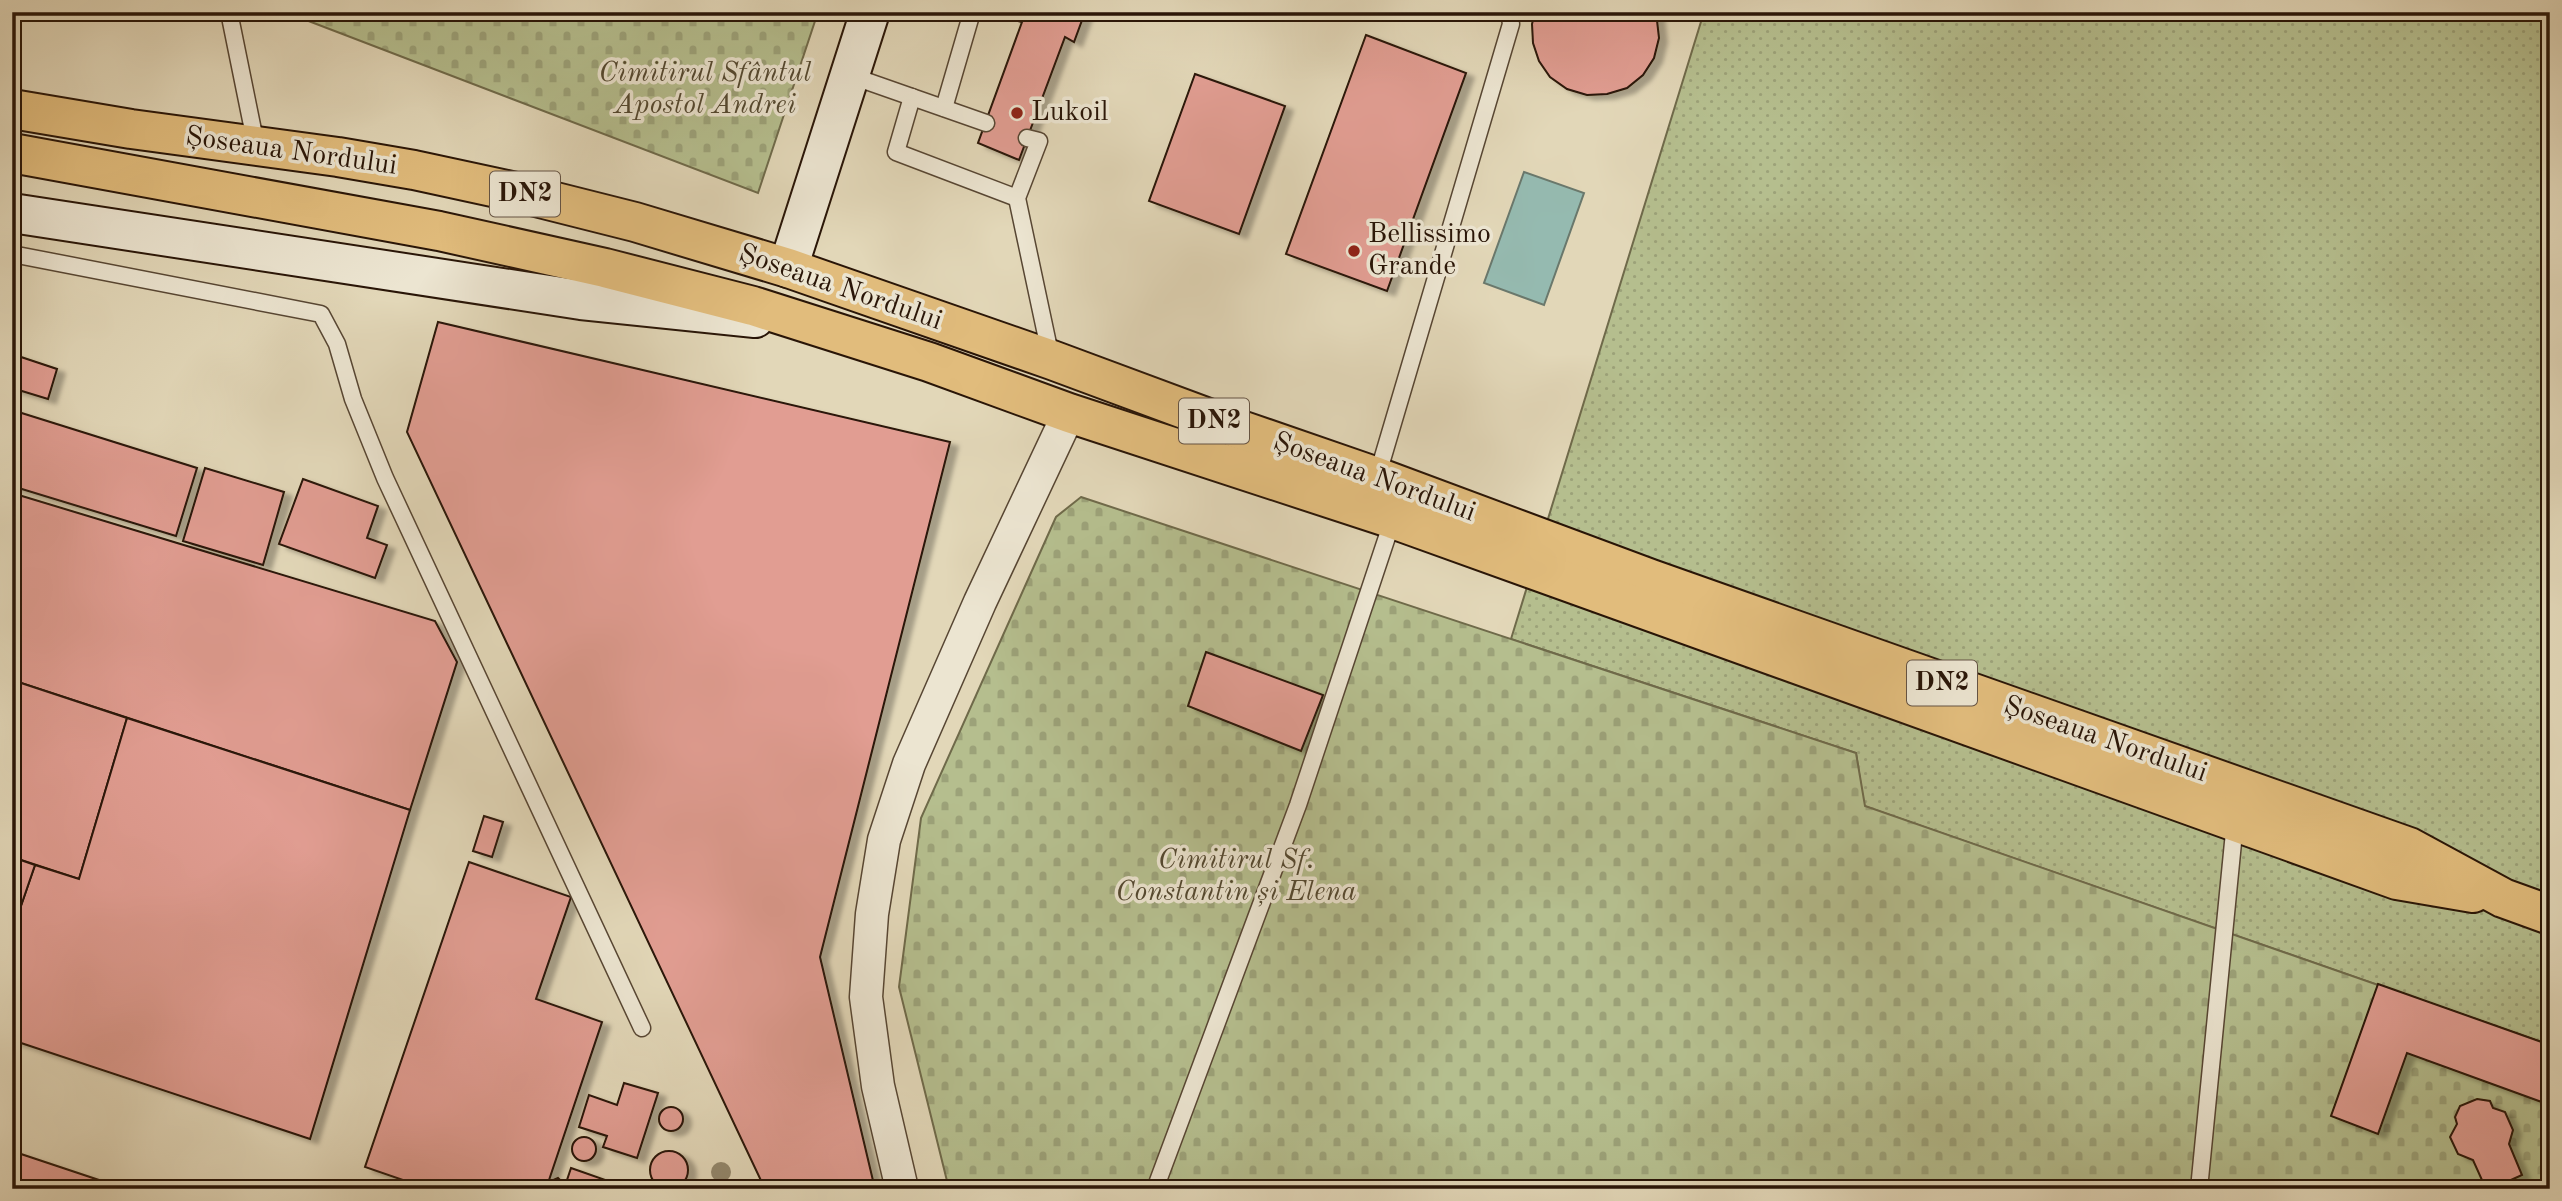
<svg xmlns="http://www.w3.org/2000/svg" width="2562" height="1201" font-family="'Old Standard TT',serif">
  <defs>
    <pattern id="grass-dots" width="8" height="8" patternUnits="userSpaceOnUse" patternTransform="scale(1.75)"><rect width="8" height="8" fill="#b5be8e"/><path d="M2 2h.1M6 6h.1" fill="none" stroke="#9ca279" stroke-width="1.8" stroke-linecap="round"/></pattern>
    <pattern id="cemetery-stones" width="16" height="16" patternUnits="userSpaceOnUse" patternTransform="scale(1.75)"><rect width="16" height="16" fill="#b5be8e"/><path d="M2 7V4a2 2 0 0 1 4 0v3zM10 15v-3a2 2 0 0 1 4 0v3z" fill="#9ca279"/></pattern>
    <filter id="shadow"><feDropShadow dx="8" dy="4.5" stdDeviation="2" flood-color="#0004"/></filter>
  </defs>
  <rect width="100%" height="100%" fill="#e2d7b8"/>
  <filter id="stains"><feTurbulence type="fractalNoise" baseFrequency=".00286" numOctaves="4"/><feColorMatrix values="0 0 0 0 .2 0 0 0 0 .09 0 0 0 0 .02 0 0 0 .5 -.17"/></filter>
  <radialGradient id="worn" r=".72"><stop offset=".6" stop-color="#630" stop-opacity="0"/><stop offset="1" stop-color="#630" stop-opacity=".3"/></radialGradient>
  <polygon fill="url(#grass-dots)" stroke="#6f6a4a" stroke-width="2" points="1704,12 2550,12 2550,1045 1864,806 1856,753 1511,639"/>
  <g fill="url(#cemetery-stones)" stroke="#6f6a4a" stroke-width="2">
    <polygon points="285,12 818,12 758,193"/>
    <polygon points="1081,497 1856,753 1865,806 2550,1045 2550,1189 949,1189 899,987 921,818 1056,517"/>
  </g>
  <polygon fill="#95bab0" stroke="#6a786c" stroke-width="2" points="1524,172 1584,193 1544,305 1484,283"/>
  <g fill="#e19d92" stroke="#291507" stroke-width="2" filter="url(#shadow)">
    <polygon points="1016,12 1085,12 1074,42 1065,37 1019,160 978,143 1022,22 1014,20"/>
    <polygon points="1535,12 1656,12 1659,38 1654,58 1643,75 1627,88 1607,94 1587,95 1567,89 1550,77 1539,61 1533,43 1532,24"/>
    <polygon points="1366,35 1466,73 1387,291 1286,254"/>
    <polygon points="1195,74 1285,106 1239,234 1149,201"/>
    <polygon points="438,322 950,442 820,957 875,1189 765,1189 407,432"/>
    <polygon points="12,354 57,369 48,399 12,388"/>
    <polygon points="12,410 197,468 176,536 12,486"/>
    <polygon points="205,468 284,492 263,565 183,541"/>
    <polygon points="303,479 378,506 367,538 387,545 375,578 279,544"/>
    <polygon points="12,493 435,621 457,662 410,810 12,680"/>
    <polygon points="1206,652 1323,695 1301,751 1188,706"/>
    <polygon points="12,680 127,718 79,879 12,857"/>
    <polygon points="127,718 410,810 310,1139 12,1040 12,932 35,865 79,879"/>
    <polygon points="484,816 503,822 492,857 473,851"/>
    <polygon points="12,857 35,865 12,932"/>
    <polygon points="469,862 571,897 536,999 602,1022 546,1189 429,1189 365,1167"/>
    <polygon points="2378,984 2550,1045 2550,1105 2407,1053 2378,1134 2331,1116"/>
    <polygon points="624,1083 658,1093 637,1158 603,1147 607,1136 579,1127 589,1095 617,1105"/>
    <polygon points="2477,1099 2490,1101 2493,1108 2505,1112 2513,1130 2509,1144 2522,1175 2491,1189 2486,1189 2473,1160 2458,1154 2450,1137 2457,1124 2455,1117 2460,1106"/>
    <circle cx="671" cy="1119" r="12"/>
    <circle cx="584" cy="1149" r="12"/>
    <circle cx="669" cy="1170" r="19"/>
    <polygon points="12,1151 126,1189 30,1189 12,1183"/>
    <polygon points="571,1168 614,1183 612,1189 564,1189"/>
    <polygon points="558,1178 562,1182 563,1189 548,1189 549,1182"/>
  </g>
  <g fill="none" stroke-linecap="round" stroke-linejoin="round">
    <defs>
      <g id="lane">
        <polyline points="229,12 256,145"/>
        <polyline points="849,75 986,123"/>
        <polyline points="912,97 896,152 1017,198"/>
        <polyline points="944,108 972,12"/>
        <polyline points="1027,138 1039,141 1017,198 1051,358"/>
        <polyline points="12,254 321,314 337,344 353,399 385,478 642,1028"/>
        <polyline points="1377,477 1511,24 1509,12"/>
        <polyline points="1155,1189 1298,805 1393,519"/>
        <polyline points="2199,1189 2235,822"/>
      </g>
      <polyline id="street" points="902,1189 878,1086 866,997 872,914 884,840 909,764 980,602 1069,413"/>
      <g id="secondary">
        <polyline points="12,213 581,300 755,318"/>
        <polyline points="788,268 870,12"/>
      </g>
      <g id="primary">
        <polyline points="12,109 131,129 338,157 414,170 516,192 635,222 788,268 1052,360 1235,428 1377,477 1651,579 2409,847 2503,898 2550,915"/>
        <polyline points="12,153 439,231 605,268 753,306 929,362 1069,413 1393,519 2397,880 2473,893"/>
      </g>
    </defs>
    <use href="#lane" stroke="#574633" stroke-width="19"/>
    <use href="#street" stroke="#574633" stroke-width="35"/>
    <use href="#secondary" stroke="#291507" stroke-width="42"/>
    <use href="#primary" stroke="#291507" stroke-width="42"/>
    <use href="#lane" stroke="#ece5d1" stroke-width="16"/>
    <use href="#street" stroke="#ece5d1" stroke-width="32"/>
    <use href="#secondary" stroke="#ece5d1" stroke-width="38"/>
    <use href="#primary" stroke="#e1bc7c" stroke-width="38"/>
  </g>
  <circle fill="#93886d" cx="721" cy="1172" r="10"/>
  <g fill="#8f2418" stroke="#ece5d1" stroke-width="2.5">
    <circle cx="1017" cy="113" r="7"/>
    <circle cx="1354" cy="251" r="7"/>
  </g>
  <g text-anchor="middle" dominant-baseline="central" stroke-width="7" stroke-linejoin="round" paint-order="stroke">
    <g fill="#ece5d1" stroke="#645344" stroke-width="2">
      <rect x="490" y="171.5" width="70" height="45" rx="5"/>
      <rect x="1179" y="398.5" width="70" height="45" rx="5"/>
      <rect x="1907" y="660.5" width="70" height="45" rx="5"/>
    </g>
    <g font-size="26" font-weight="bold" fill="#291507">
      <text x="525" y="194">DN2</text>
      <text x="1214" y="421">DN2</text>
      <text x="1942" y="683">DN2</text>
    </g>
    <g font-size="28" font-style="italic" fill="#534830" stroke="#ece5d1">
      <text x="705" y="74">Cimitirul Sfântul<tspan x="705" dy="32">Apostol Andrei</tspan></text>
      <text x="1236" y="861">Cimitirul Sf.<tspan x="1236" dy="32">Constantin și Elena</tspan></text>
    </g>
    <g font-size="28" fill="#291507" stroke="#ece5d1" text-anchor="start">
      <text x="1031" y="113">Lukoil</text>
      <text x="1368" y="235">Bellissimo<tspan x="1368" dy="32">Grande</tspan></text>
    </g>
    <g font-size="28" fill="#291507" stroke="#ece5d1">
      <text transform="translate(291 152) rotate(8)">Șoseaua Nordului</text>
      <text transform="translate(840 288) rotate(19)">Șoseaua Nordului</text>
      <text transform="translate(1374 478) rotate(20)">Șoseaua Nordului</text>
      <text transform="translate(2105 740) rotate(19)">Șoseaua Nordului</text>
    </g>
  </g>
  <rect width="2562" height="1201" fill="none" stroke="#e2d7b8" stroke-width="42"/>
  <rect x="14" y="14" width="2534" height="1173" fill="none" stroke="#291507" stroke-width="3.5"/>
  <rect x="21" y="21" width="2520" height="1159" fill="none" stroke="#291507" stroke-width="2"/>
  <rect width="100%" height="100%" filter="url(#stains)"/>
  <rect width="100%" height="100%" fill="url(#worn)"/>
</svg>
